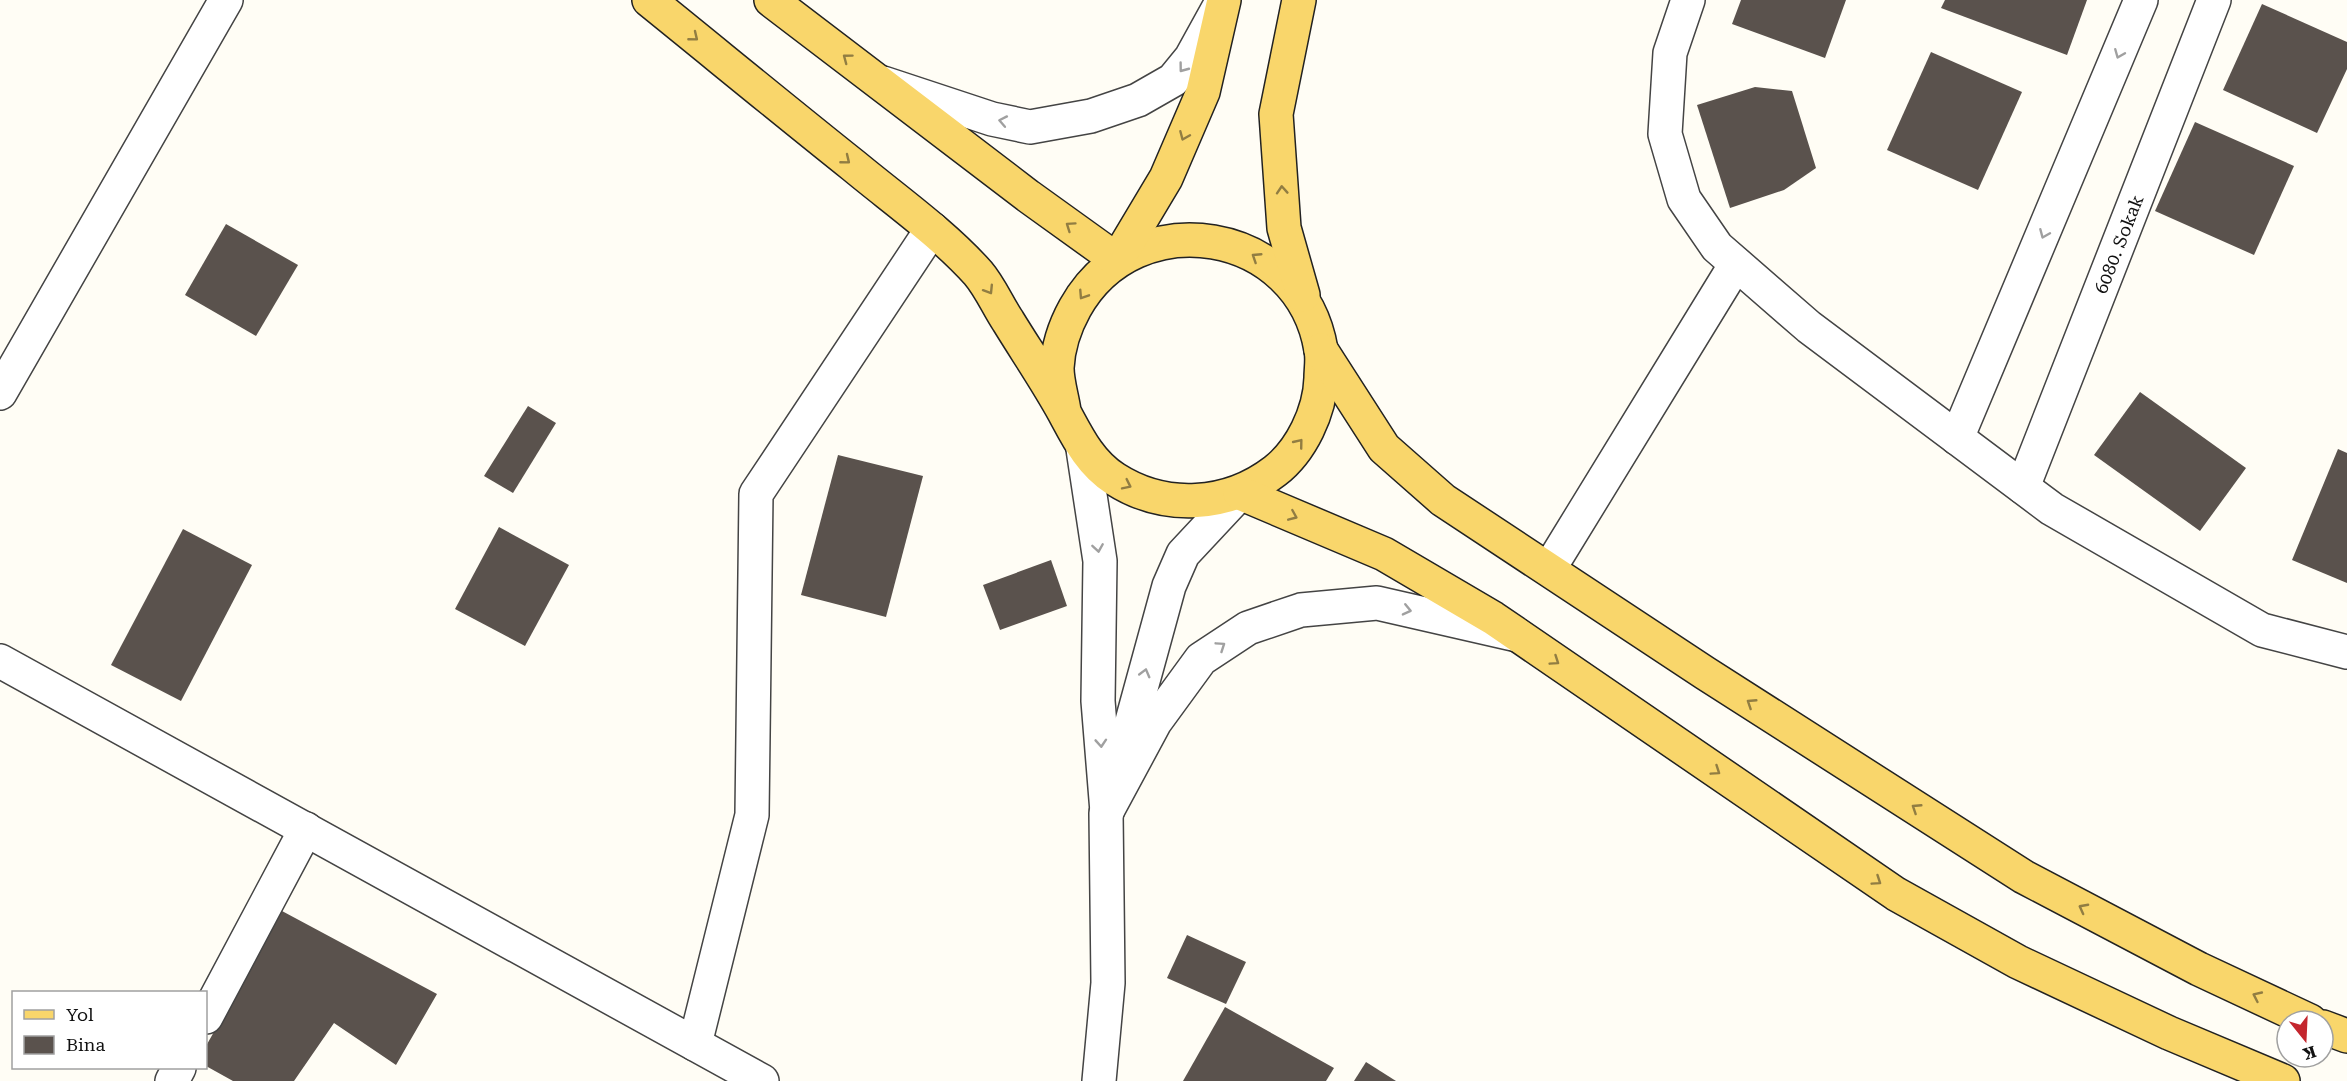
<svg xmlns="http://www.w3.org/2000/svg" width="2347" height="1081" font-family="'Roboto Serif',serif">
  <rect width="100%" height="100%" fill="#fffdf5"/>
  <g fill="#5a524d">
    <polygon points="1741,0 1846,0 1825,58 1732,24"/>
    <polygon points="1945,0 2087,0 2067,55 1941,8"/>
    <polygon points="2262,4 2347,42 2347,69 2317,133 2223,90"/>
    <polygon points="1931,52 2022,92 1978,190 1887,150"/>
    <polygon points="1755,87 1792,91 1816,168 1784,190 1730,208 1697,105"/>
    <polygon points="2195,122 2294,166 2254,255 2155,211"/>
    <polygon points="226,224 298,265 256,336 185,295"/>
    <polygon points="2140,392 2246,468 2200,531 2094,455"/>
    <polygon points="528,406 556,423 513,493 484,476"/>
    <polygon points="2338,449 2347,453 2347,583 2292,560"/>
    <polygon points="838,455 923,476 886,617 801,595"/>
    <polygon points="499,527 569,565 525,646 455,609"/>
    <polygon points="183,529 252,565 181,701 111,665"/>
    <polygon points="1051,560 1067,606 1000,630 983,585"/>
    <polygon points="282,911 437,994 396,1065 334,1023 294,1081 233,1081 206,1066 206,1046"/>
    <polygon points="1187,935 1246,962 1226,1004 1167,978"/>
    <polygon points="1225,1007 1334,1068 1326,1081 1183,1081"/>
    <polygon points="1366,1062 1396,1081 1354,1081"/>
  </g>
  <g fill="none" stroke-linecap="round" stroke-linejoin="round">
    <defs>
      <g id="minor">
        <polyline points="1688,0 1670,53 1665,134 1684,199 1717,247 1809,327 2052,509 2262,630 2347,652"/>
        <polyline points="883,83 992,119 1030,127 1091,116 1138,100 1173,80 1191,58 1218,9"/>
        <polyline points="0,393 226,0"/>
        <polyline points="1957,438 2141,0"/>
        <polyline points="1083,449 1100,561 1098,701 1107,812"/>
        <path id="s1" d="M2023,487l191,-487"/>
        <polyline points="1549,569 1736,264"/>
        <polyline points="0,661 762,1081"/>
        <polyline points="1123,754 1169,586 1183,554 1240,493"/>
        <polyline points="206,1017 306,829"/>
        <polyline points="695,1044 752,815 756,494 932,229"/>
        <polyline points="172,1081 179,1068"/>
        <polyline points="1099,1081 1108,983 1106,813 1155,722 1201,659 1248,628 1301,610 1377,603 1517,635"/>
      </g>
      <g id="major">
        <path d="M649,0c68,55 136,111 205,166 41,34 88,67 124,107 12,14 20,33 30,48 19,31 39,60 56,91 14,26 26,51 51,67 50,32 113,28 160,-8 26,-20 45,-59 46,-93 0,-9 2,-19 0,-28 -20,-123 -185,-151 -246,-42 -10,18 -17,39 -18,60 0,14 5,29 7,43"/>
        <polyline points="771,0 1028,196 1117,260 1166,178 1203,92 1224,0"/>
        <polyline points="1299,0 1276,114 1284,228 1303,295"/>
        <polyline points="1321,350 1384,448 1443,500 1705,673 2024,877 2199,969 2310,1021"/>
        <polyline points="1240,493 1384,554 1493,618 1896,894 2018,962 2169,1033 2283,1081"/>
        <polyline points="2323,1027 2347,1036"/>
      </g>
    </defs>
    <use href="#minor" stroke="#444" stroke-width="36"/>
    <use href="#major" stroke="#222" stroke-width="36"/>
    <use href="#minor" stroke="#fff" stroke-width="33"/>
    <use href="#major" stroke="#f9d66b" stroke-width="33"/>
  </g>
  <defs><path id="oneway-chevron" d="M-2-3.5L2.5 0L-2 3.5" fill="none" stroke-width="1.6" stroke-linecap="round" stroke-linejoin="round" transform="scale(1.5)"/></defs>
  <g stroke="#917d42">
    <use href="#oneway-chevron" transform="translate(694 37) rotate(39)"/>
    <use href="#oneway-chevron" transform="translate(847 58) rotate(-143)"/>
    <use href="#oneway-chevron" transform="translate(1184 136) rotate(113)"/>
    <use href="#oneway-chevron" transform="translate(846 160) rotate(39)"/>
    <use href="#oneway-chevron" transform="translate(1282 190) rotate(-94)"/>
    <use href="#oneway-chevron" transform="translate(1070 226) rotate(-145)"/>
    <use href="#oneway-chevron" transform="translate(1256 257) rotate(-147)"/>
    <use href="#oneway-chevron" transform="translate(989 290) rotate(58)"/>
    <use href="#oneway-chevron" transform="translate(1083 295) rotate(123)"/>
    <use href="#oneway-chevron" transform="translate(1299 443) rotate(-51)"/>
    <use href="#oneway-chevron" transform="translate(1127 485) rotate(26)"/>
    <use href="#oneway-chevron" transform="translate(1293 516) rotate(23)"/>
    <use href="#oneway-chevron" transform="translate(1555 661) rotate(34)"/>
    <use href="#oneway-chevron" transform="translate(1751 703) rotate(-147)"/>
    <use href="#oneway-chevron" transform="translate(1716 771) rotate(34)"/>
    <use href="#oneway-chevron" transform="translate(1916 808) rotate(-147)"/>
    <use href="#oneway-chevron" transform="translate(1877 881) rotate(34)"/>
    <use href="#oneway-chevron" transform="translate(2083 908) rotate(-152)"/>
    <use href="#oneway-chevron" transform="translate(2257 996) rotate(-155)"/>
  </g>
  <g stroke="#a0a0a0">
    <use href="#oneway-chevron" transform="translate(2119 54) rotate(112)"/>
    <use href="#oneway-chevron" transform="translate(1183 68) rotate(127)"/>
    <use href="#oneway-chevron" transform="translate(1003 121) rotate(-169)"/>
    <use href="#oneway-chevron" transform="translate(2044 234) rotate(113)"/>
    <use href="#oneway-chevron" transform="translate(1098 548) rotate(81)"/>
    <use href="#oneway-chevron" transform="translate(1407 610) rotate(13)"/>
    <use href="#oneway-chevron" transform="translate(1221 646) rotate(-34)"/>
    <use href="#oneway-chevron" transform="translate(1145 673) rotate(-75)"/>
    <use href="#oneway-chevron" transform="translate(1101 743) rotate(86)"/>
  </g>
  <g text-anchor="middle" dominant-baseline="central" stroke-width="6" stroke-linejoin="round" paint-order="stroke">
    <g font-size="18" fill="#111" stroke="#fff">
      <text stroke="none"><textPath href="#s1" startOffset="261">6080. Sokak</textPath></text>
    </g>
  </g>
  <rect x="12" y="991" width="195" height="78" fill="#ffffff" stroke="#a0a0a0" stroke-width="1.5"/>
  <rect x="24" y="1010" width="30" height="9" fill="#f9d66b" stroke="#a0a0a0" stroke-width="1.5"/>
  <text x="66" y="1021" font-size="18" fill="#111111">Yol</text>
  <rect x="24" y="1036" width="30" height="18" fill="#5a524d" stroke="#a0a0a0" stroke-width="1.5"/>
  <text x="66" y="1051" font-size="18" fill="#111111">Bina</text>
  <g transform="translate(2305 1039) rotate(162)"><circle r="28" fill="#ffffff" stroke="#a0a0a0" stroke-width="1.5"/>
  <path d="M0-4.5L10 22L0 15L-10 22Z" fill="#c4262e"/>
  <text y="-9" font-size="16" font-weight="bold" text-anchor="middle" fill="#111111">K</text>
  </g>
</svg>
